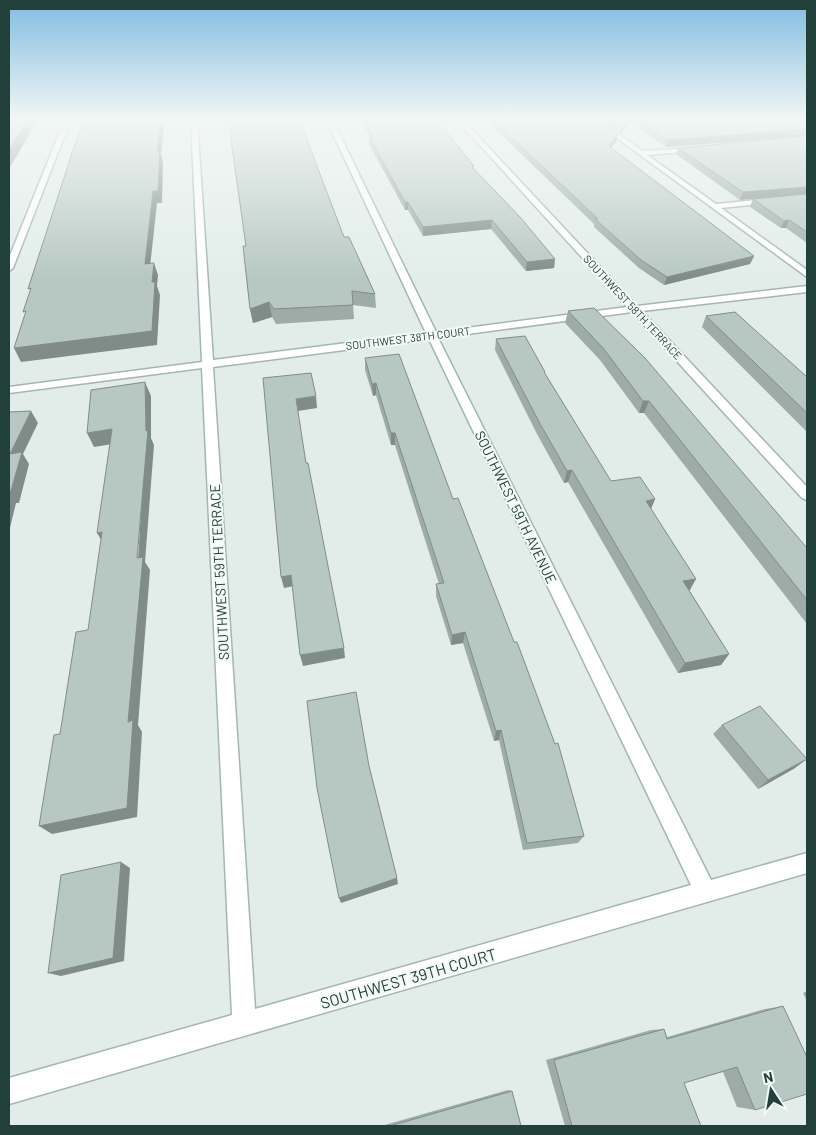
<svg xmlns="http://www.w3.org/2000/svg" width="816" height="1135" font-family="Barlow,sans-serif">
  <rect width="100%" height="100%" fill="#e2ede9"/>
  <g fill="none" stroke-linecap="round" stroke-linejoin="round">
    <defs>
      <g id="minor">
        <polygon points="65,119 71,119 13,268 9,271 9,258"/>
        <path d="M191,119h6l16,241 213,-27 -100,-214h6l104,213 191,-25 -171,-188h6l175,187 170,-20v6l-165,19 165,176v13l-5,-2 -170,-186 -194,26 273,542 96,-27v20l-798,231v-26l223,-63 -30,-647 -193,25v-6l193,-25zM429,339l262,546 -436,124 -42,-642z"/>
        <polygon points="591,119 598,119 642,151 698,148 696,151 647,155 716,204 807,195 807,199 721,208 807,270 807,277"/>
      </g>
    </defs>
    <use href="#minor" stroke="#a4b6b1" stroke-width="3"/>
    <use href="#minor" fill="#fff" fill-rule="evenodd"/>
  </g>
  <g fill="#9daca7">
    <polygon points="360,119 436,119 474,169 555,259 554,268 526,271 491,229 423,236 408,210 405,210 369,144 369,137 370,137"/>
    <polygon points="485,119 598,119 617,140 611,148 754,256 750,264 664,285 639,268 594,227 594,224"/>
    <polygon points="601,119 807,119 807,136 666,147 630,122 621,134"/>
    <polygon points="807,136 740,200 676,154 678,148"/>
    <polygon points="807,194 807,243 786,228 781,228 750,207 753,199"/>
    <polygon points="344,237 375,294 376,308 353,305 354,319 276,324 272,317 253,323 250,309"/>
    <polygon points="568,311 807,548 807,624 644,413 639,413 600,360 565,323"/>
    <polygon points="706,316 807,377 807,432 702,327"/>
    <polygon points="496,339 545,372 545,374 611,481 655,499 651,509 690,590 689,590 729,654 721,665 678,673 568,482 564,483 537,434 495,350"/>
    <polygon points="365,358 453,499 584,836 578,843 523,850 499,740 494,741 463,643 451,645 436,596 436,584 439,584 395,445 391,445 376,395 373,396 365,370"/>
    <polygon points="722,725 795,768 758,789 713,734"/>
    <polygon points="807,991 807,1001 803,993"/>
    <polygon points="783,1006 755,1110 737,1107 723,1072 684,1083 701,1126 565,1126 546,1060 651,1030 664,1029 667,1037 765,1009"/>
    <polygon points="508,1090 512,1091 521,1126 381,1126"/>
  </g>
  <g fill="#808c88">
    <polygon points="28,119 38,119 9,169 9,150"/>
    <polygon points="161,119 165,119 161,154 163,162 162,203 157,203 149,276 145,264 153,191 157,151"/>
    <polygon points="629,119 630,119 630,122 621,134 623,127"/>
    <polygon points="807,129 807,136 666,147 668,140"/>
    <polygon points="618,133 617,140 607,153 609,146"/>
    <polygon points="807,187 807,194 740,200 743,192"/>
    <rect x="405" y="202" width="3" height="8"/>
    <polygon points="492,220 491,229 423,236 423,227"/>
    <polygon points="789,220 786,228 781,228 784,221"/>
    <polygon points="754,256 750,264 664,285 667,277"/>
    <polygon points="555,259 554,268 526,271 527,262"/>
    <polygon points="154,263 158,275 157,286 160,295 157,345 21,362 14,348 152,282"/>
    <polygon points="269,302 272,317 253,323 250,309"/>
    <polygon points="145,382 151,396 151,438 154,445 145,562 150,570 138,725 142,732 137,817 52,834 39,826 128,722 146,431"/>
    <polygon points="376,383 376,395 373,396 372,384"/>
    <polygon points="316,396 317,408 298,411 296,399"/>
    <polygon points="643,401 649,401 644,413 639,413"/>
    <polygon points="31,411 38,423 23,454 29,464 19,503 16,503 9,532 10,454"/>
    <polygon points="112,429 119,443 94,447 87,433"/>
    <rect x="391" y="433" width="4" height="12"/>
    <polygon points="572,470 568,482 564,483 567,471"/>
    <polygon points="655,499 650,511 646,501"/>
    <polygon points="102,532 105,546 97,533"/>
    <polygon points="291,575 294,586 284,588 281,577"/>
    <polygon points="696,579 690,590 676,592 683,581"/>
    <polygon points="465,632 463,643 451,645 452,635"/>
    <polygon points="344,648 345,658 303,666 300,655"/>
    <polygon points="729,654 721,665 678,673 685,663"/>
    <polygon points="501,730 499,740 494,741 496,731"/>
    <polygon points="807,759 795,768 758,789 768,780"/>
    <polygon points="121,862 130,868 124,961 61,976 48,973"/>
    <polygon points="397,878 398,884 341,903 339,898"/>
  </g>
  <g fill="#b7c8c2" stroke="#808c88">
    <polygon points="9,119 28,119 9,150"/>
    <polygon points="84,119 161,119 157,151 160,151 158,191 153,191 145,264 154,263 152,282 155,282 152,331 14,348 26,311 23,312 31,288 28,289 72,153"/>
    <polygon points="228,119 299,119 344,237 349,237 375,294 352,291 353,305 274,309 269,302 250,309 243,246 246,246"/>
    <polygon points="364,119 436,119 474,166 472,167 520,217 555,259 527,262 492,220 423,227 408,202 405,202 369,137 374,137"/>
    <polygon points="492,119 598,119 618,133 609,146 754,256 667,277 641,260 595,219 598,219"/>
    <polygon points="612,119 629,119 623,127"/>
    <polygon points="637,119 807,119 807,129 668,140"/>
    <polygon points="807,136 807,187 743,192 678,148"/>
    <polygon points="807,194 807,232 789,220 784,221 753,199"/>
    <polygon points="594,308 645,358 807,548 807,600 649,401 643,401 603,348 568,311"/>
    <polygon points="735,312 807,377 807,413 706,316"/>
    <polygon points="525,336 545,372 544,372 611,481 640,477 655,499 646,501 696,579 683,581 729,654 685,663 572,470 567,471 539,422 496,339"/>
    <polygon points="399,354 453,499 458,498 514,642 517,642 555,744 558,743 584,836 527,843 501,730 496,731 465,632 452,635 436,584 444,583 395,433 391,433 376,383 372,384 365,358"/>
    <polygon points="311,373 316,396 296,399 306,463 308,463 344,648 300,655 291,575 281,577 263,378"/>
    <polygon points="145,382 146,431 148,430 137,558 143,557 128,722 133,720 127,808 39,826 54,735 60,734 76,632 88,630 102,532 97,533 112,429 87,433 91,390"/>
    <polygon points="31,411 10,454 22,452 11,491 9,491 9,412"/>
    <polygon points="356,692 369,766 397,878 339,898 317,788 307,701"/>
    <polygon points="760,706 807,759 768,780 722,725"/>
    <polygon points="121,862 113,958 48,973 61,875"/>
    <polygon points="783,1006 807,1057 807,1094 755,1110 737,1067 684,1083 701,1126 572,1126 554,1060 664,1029 667,1039"/>
    <polygon points="512,1091 521,1126 390,1126"/>
  </g>
  <linearGradient id="sky" x2="0" y2="1"><stop stop-color="#81bbe1"/><stop offset="0.43" stop-color="#f2f7f5"/><stop offset="1" stop-color="#f2f7f5" stop-opacity="0"/></linearGradient>
  <rect width="816" height="278" fill="url(#sky)"/>
  <g text-anchor="middle" dominant-baseline="central" stroke-width="4" stroke-linejoin="round" paint-order="stroke">
    <g font-size="11" fill="#214039" stroke="#f3f9f7">
      <text transform="translate(633 307) rotate(47)">SOUTHWEST 58TH TERRACE</text>
      <text transform="translate(408 338) rotate(-7)">SOUTHWEST 38TH COURT</text>
    </g>
    <g font-size="14" fill="#214039" stroke="#f3f9f7">
      <text transform="translate(516 507) rotate(64)">SOUTHWEST 59TH AVENUE</text>
      <text transform="translate(219 572) rotate(-93)">SOUTHWEST 59TH TERRACE</text>
    </g>
    <g font-size="16" fill="#214039" stroke="#f3f9f7">
      <text transform="translate(408 978) rotate(-16)">SOUTHWEST 39TH COURT</text>
    </g>
  </g>
  <rect width="816" height="1135" fill="none" stroke="#214039" stroke-width="20"/>
  <g transform="translate(771 1090) rotate(348)" stroke="#f3f9f7" stroke-width="4" paint-order="stroke">
  <path d="M0-4L9 19L0 12L-9 19Z" fill="#214039"/>
  <text y="-8" font-size="14" font-weight="bold" text-anchor="middle" fill="#214039">N</text>
  </g>
</svg>
